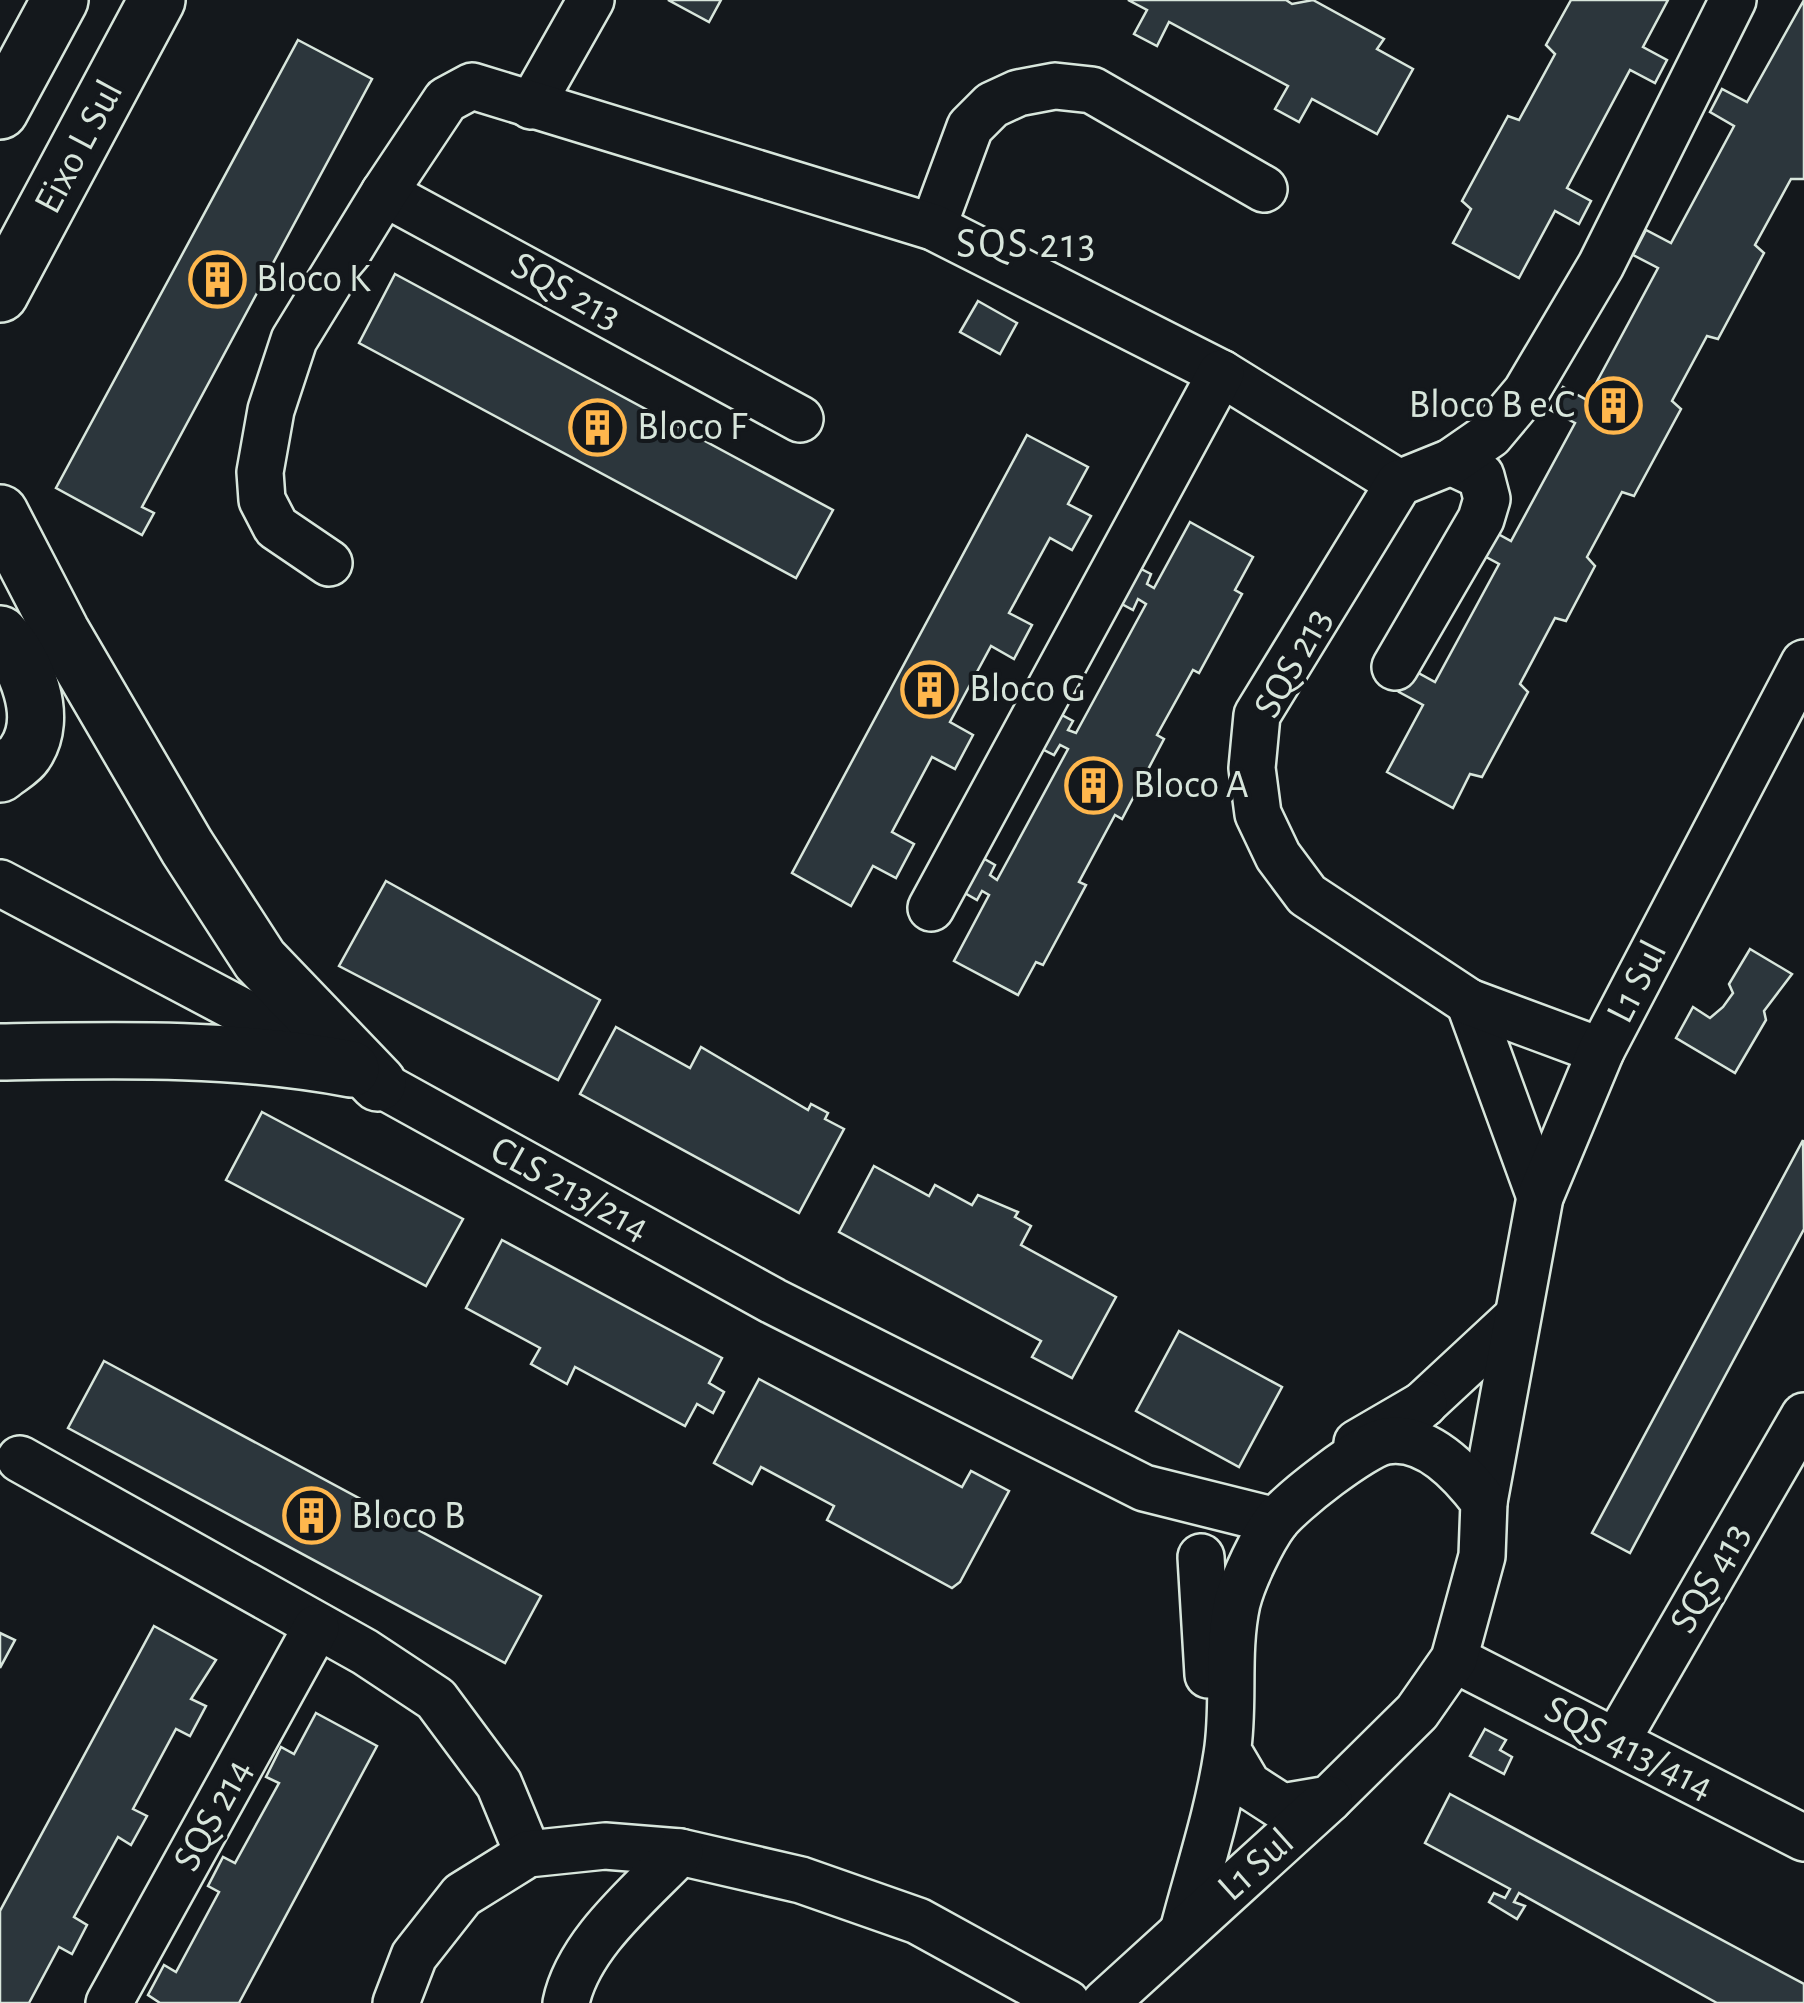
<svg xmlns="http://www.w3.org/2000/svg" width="1804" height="2003" font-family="'Alegreya Sans',sans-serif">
  <rect width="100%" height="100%" fill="#14181c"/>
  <g fill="#2c363c" stroke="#d8e6dc" stroke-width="2.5">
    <polygon points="668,0 721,0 709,22"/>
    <polygon points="1128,0 1286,0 1292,4 1313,0 1384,39 1377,49 1413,69 1377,134 1312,99 1299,122 1275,109 1288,86 1169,22 1157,46 1134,34 1147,10"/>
    <polygon points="1571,0 1668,0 1643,47 1667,60 1655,83 1630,70 1567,188 1591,201 1579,224 1555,211 1519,278 1453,243 1471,209 1462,201 1508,116 1519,120 1555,54 1546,45"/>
    <polygon points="1804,0 1804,179 1791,179 1755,245 1764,253 1718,339 1707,336 1672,401 1681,409 1634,496 1622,492 1587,557 1595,566 1566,621 1555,618 1520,684 1528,692 1482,777 1470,774 1453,808 1387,772 1423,705 1399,692 1411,669 1435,682 1499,564 1475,551 1487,528 1511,541 1575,423 1550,410 1563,387 1587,400 1658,268 1633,255 1646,230 1671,243 1734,126 1710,112 1722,89 1747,102"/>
    <polygon points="298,40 372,79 142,507 154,513 142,535 56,488"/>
    <polygon points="395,274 833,510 796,578 359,343"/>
    <polygon points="978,301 1017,323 1000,354 960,332"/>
    <polygon points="1027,435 1088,467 1068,504 1091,516 1072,550 1050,538 1009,613 1032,625 1014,659 991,646 950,722 973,735 955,769 932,757 892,832 914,844 896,878 873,866 851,906 792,873"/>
    <polygon points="1190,522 1253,557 1235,590 1242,594 1199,673 1193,670 1157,735 1164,739 1122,819 1115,815 1079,882 1086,885 1043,965 1036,962 1018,995 954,961 989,895 982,891 977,900 963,892 981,857 995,865 990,875 997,880 1068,749 1060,745 1054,755 1040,748 1058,713 1073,721 1068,730 1076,733 1146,604 1138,599 1133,610 1118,602 1137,567 1151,574 1147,584 1154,588"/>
    <polygon points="386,881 600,1000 558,1080 339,966"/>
    <polygon points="1750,949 1792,974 1764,1011 1766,1020 1735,1073 1676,1038 1693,1007 1710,1018 1723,1007 1733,993 1729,984"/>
    <polygon points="616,1027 690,1068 701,1047 808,1110 811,1104 828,1113 825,1119 844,1129 799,1213 580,1094"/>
    <polygon points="262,1112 463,1219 426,1286 226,1180"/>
    <polygon points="1803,1140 1804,1229 1630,1553 1592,1533"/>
    <polygon points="874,1166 929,1196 935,1185 972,1205 978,1195 1018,1212 1015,1217 1031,1226 1021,1245 1116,1297 1072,1378 1032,1357 1041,1341 839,1232"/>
    <polygon points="502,1240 722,1358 709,1383 724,1392 713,1413 697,1404 685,1426 575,1367 567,1384 531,1364 540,1348 466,1308"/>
    <polygon points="1179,1331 1282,1387 1239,1467 1136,1411"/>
    <polygon points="104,1361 541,1596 505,1663 68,1428"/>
    <polygon points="759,1379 962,1487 971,1471 1009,1491 960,1582 952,1588 827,1520 834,1506 761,1467 752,1484 714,1463"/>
    <polygon points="154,1626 216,1660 191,1699 206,1706 190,1736 176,1729 133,1809 147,1816 131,1845 118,1837 74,1917 87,1925 72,1954 59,1947 29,2003 0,2003 0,1911"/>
    <polygon points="0,1633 15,1640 0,1668"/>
    <polygon points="316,1713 377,1746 239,2003 160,2003 148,1995 164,1965 176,1972 219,1892 208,1886 223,1857 235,1863 279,1783 266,1777 281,1747 294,1754"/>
    <polygon points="1485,1729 1506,1740 1500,1750 1512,1757 1504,1774 1470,1756"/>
    <polygon points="1450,1794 1804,1984 1804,2003 1717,2003 1519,1893 1514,1902 1525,1906 1517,1919 1489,1902 1494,1893 1505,1898 1510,1889 1425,1843"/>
  </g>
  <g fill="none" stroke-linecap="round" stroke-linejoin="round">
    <defs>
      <g id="minor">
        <polyline points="531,106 591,0"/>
        <polyline points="384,193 800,419"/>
        <polyline points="933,227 970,127 992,105 1018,93 1055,86 1092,90 1264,189"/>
        <polyline points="329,563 276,527 262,500 260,472 271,410 294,340 384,193 446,100 472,86 933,227 1221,373 1399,483"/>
        <polyline points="1395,667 1481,519 1487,499 1481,476 1451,462"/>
        <polyline points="0,883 378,1083 773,1301 1144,1488 1276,1521"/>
        <polyline points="931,908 1221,373"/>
        <polyline points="1469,1002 1540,1197"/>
        <polyline points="1601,1051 1469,1002 1307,895 1278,856 1258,814 1252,768 1257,715 1399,483 1451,462 1490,435 1526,392 1601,265 1733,0"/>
        <polyline points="1403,1423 1515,1319"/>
        <polyline points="1357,1443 1424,1404"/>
        <polyline points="20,1459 365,1652 436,1699 499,1784 528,1854"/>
        <polyline points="1484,1502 1540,1197 1601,1051 1804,663"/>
        <polyline points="1201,1557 1208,1675"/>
        <polyline points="1454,1659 1804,1838"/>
        <polyline points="1617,1740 1804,1416"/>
        <path d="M1183,1931c15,-58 35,-117 44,-177 8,-49 -1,-101 10,-151 6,-24 25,-63 39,-82 15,-19 87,-76 110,-80 41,-7 77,33 98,61l-2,54 -28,103 -37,53 -88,87 -47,8 -34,-22 -20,-34"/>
        <polyline points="109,2003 316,1628"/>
        <polyline points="396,2003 414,1956 462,1895 528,1854 605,1846 680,1852 801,1880 918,1921 1067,2003"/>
        <path d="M566,2003c12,-59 74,-109 114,-151"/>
        <polyline points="1105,2003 1329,1799"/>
      </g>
      <g id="major">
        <polyline points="0,111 60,0"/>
        <polyline points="0,294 157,0"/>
        <polyline points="0,513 61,631 187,847 260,960 378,1083"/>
        <path d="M0,634c26,28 50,83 25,119 -5,8 -18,15 -25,21"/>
        <path d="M0,1052c119,-2 234,-5 351,17"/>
      </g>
    </defs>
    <use href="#minor" stroke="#d8e6dc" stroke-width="50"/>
    <use href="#major" stroke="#d8e6dc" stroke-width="60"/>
    <use href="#minor" stroke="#14181c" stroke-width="45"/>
    <use href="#major" stroke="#14181c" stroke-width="55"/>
  </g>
  <defs>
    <symbol id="building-ring" viewBox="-11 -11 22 22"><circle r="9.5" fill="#14181c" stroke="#ffb74d" stroke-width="1.5"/><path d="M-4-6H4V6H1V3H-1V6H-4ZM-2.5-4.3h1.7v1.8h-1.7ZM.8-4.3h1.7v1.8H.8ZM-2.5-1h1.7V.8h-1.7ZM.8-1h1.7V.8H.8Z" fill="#ffb74d"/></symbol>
  </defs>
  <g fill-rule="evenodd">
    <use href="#building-ring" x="186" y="248" width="63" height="63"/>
    <use href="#building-ring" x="1582" y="374" width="63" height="63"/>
    <use href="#building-ring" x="566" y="396" width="63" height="63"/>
    <use href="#building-ring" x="898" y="658" width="63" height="63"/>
    <use href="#building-ring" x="1062" y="754" width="63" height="63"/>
    <use href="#building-ring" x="280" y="1484" width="63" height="63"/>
  </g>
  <g text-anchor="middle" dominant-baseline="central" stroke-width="8" stroke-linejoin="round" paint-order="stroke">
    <g font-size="40" fill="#d8e6dc" stroke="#14181c">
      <text transform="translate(79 147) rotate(-62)">Eixo L Sul</text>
      <text transform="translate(566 291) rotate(29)">SQS 213</text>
      <text transform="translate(1293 663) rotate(-61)">SQS 213</text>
      <text transform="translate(1637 982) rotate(-63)">L1 Sul</text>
      <text transform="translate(570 1189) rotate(29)">CLS 213/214</text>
      <text transform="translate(1710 1578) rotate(-60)">SQS 413</text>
      <text transform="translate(1629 1748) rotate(27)">SQS 413/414</text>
      <text transform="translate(213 1815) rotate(-61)">SQS 214</text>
      <text transform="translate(1256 1865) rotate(-42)">L1 Sul</text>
    </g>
    <g font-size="40" fill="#d8e6dc" stroke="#14181c" text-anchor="start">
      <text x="256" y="279">Bloco K</text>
      <text x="1575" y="405" text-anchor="end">Bloco B e C</text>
      <text x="637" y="427">Bloco F</text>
      <text x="969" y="689">Bloco G</text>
      <text x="1133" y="785">Bloco A</text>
      <text x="351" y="1516">Bloco B</text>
    </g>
    <g font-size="42" letter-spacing="2.5" fill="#d8e6dc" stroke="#14181c">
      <text x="1027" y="244">SQS 213</text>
    </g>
  </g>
</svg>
